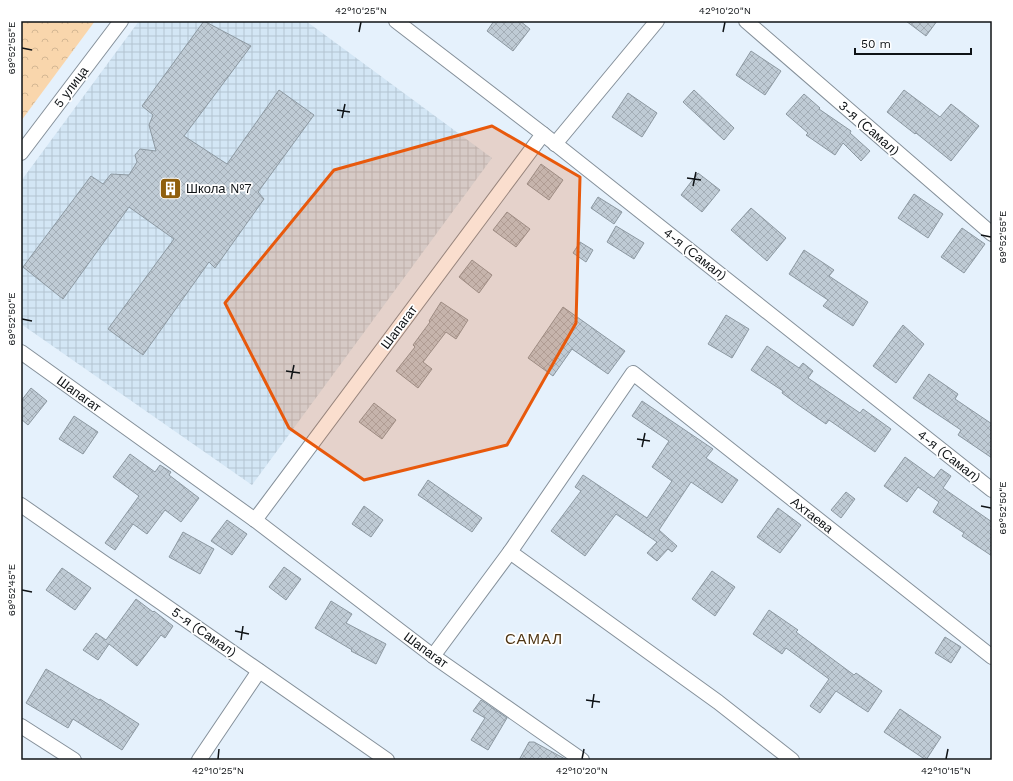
<svg xmlns="http://www.w3.org/2000/svg" width="1013" height="781" font-family="'Work Sans',sans-serif">
  <defs>
    <pattern id="industrial-grid" width="8" height="8" patternUnits="userSpaceOnUse"><rect width="8" height="8" fill="#d3e6f5"/><path d="M0 4h8M4 0v8" fill="none" stroke="#b4c4d1"/></pattern>
    <pattern id="park-crowns" width="20" height="18" patternUnits="userSpaceOnUse"><rect width="20" height="18" fill="#f9d6ac"/><path d="M2 6a3 3 0 1 1 6 0M12 15a3 3 0 1 1 6 0" fill="none" stroke="#d4b793"/></pattern>
    <pattern id="building-cross-hatch" width="8" height="8" patternUnits="userSpaceOnUse"><rect width="8" height="8" fill="#bfcbd5"/><path d="M0 0l8 8M0 8l8-8" fill="none" stroke="#a3adb6"/></pattern>
  </defs>
  <rect width="100%" height="100%" fill="#e5f1fc"/>
  <polygon fill="url(#industrial-grid)" points="139,21 306,21 492,158 252,485 21,324 21,181"/>
  <polygon fill="url(#park-crowns)" points="21,21 95,21 21,121"/>
  <g fill="url(#building-cross-hatch)" stroke="#8c98a1">
    <polygon points="204,21 251,46 184,136 227,164 279,90 314,115 258,192 264,199 215,268 209,262 143,355 108,329 174,239 129,207 63,299 23,267 91,176 103,184 111,174 129,175 137,162 135,155 140,149 156,151 149,125 153,115 142,106"/>
    <polygon points="494,21 520,21 530,29 513,51 487,31"/>
    <polygon points="906,21 937,21 926,36"/>
    <polygon points="751,51 781,71 765,95 736,75"/>
    <polygon points="694,90 734,128 724,140 683,102"/>
    <polygon points="904,90 940,117 951,104 979,126 951,161 916,133 915,134 887,112"/>
    <polygon points="628,93 657,113 642,137 612,117"/>
    <polygon points="804,94 820,108 819,109 851,131 850,133 870,151 861,161 843,143 835,155 806,135 808,133 786,114"/>
    <polygon points="541,164 563,180 549,200 527,184"/>
    <polygon points="698,173 720,190 702,212 681,195"/>
    <polygon points="914,194 943,214 928,238 898,218"/>
    <polygon points="598,197 622,212 614,224 591,208"/>
    <polygon points="751,208 786,238 767,261 731,230"/>
    <polygon points="507,212 530,229 516,247 493,230"/>
    <polygon points="616,226 644,243 634,259 607,242"/>
    <polygon points="962,228 985,244 964,273 941,257"/>
    <polygon points="580,242 593,250 586,262 573,253"/>
    <polygon points="804,250 834,270 829,276 868,302 853,326 823,306 828,300 789,274"/>
    <polygon points="472,260 492,275 479,293 459,277"/>
    <polygon points="441,302 468,320 456,339 446,332 423,362 432,369 418,388 396,371 415,347 413,345 430,322 429,321"/>
    <polygon points="563,307 625,351 608,374 572,349 553,376 528,358"/>
    <polygon points="726,315 749,329 732,358 708,344"/>
    <polygon points="903,325 924,344 896,383 873,366"/>
    <polygon points="767,346 799,368 803,363 813,371 808,378 860,413 863,409 891,429 875,452 829,420 826,424 797,404 782,393 783,391 751,370"/>
    <polygon points="929,374 958,394 955,399 992,424 992,458 958,435 961,430 913,398"/>
    <polygon points="31,388 47,401 28,425 21,419 21,401"/>
    <polygon points="642,401 713,449 706,458 738,480 722,503 691,482 659,530 677,546 672,552 668,549 657,561 647,553 657,542 616,514 585,556 551,531 581,491 575,487 583,475 647,518 672,481 652,467 669,441 632,416"/>
    <polygon points="374,403 396,420 382,439 359,422"/>
    <polygon points="74,416 98,432 83,454 59,439"/>
    <polygon points="130,454 155,472 160,465 171,472 169,475 199,498 181,522 165,510 147,534 133,524 115,550 105,543 139,496 113,477"/>
    <polygon points="905,457 934,478 941,469 951,476 943,488 992,522 992,556 962,536 964,533 933,512 939,502 918,487 907,502 884,486"/>
    <polygon points="428,480 482,518 472,532 418,495"/>
    <polygon points="846,492 855,499 841,518 831,510"/>
    <polygon points="364,506 383,520 371,537 352,524"/>
    <polygon points="778,508 801,525 780,553 757,537"/>
    <polygon points="227,520 247,534 232,555 211,541"/>
    <polygon points="183,532 214,549 200,574 169,557"/>
    <polygon points="284,567 301,579 286,600 269,587"/>
    <polygon points="62,568 91,588 75,610 46,590"/>
    <polygon points="712,571 735,587 715,616 692,599"/>
    <polygon points="136,599 153,612 154,611 173,626 165,638 161,635 137,666 109,644 98,660 83,650 96,633 106,640"/>
    <polygon points="331,601 352,614 346,623 386,644 376,664 351,651 352,650 315,628"/>
    <polygon points="769,610 798,630 796,632 854,675 856,673 882,691 868,712 836,691 820,713 810,706 829,679 786,648 782,654 753,634"/>
    <polygon points="945,637 961,647 951,663 935,653"/>
    <polygon points="46,669 99,700 100,699 139,724 122,750 73,719 68,728 26,703"/>
    <polygon points="481,700 507,718 488,750 471,740 485,718 473,711"/>
    <polygon points="900,709 941,737 926,760 884,732"/>
    <polygon points="529,742 534,742 567,760 519,760"/>
  </g>
  <g fill="none" stroke-linecap="round" stroke-linejoin="round">
    <defs>
      <g id="minor">
        <polyline points="396,21 543,134 992,490"/>
        <polyline points="746,21 992,234"/>
        <polyline points="555,144 657,21"/>
        <polyline points="21,153 121,21"/>
        <polyline points="21,352 255,520 433,656 582,760"/>
        <polyline points="21,505 387,760"/>
        <polyline points="255,520 543,134"/>
        <polyline points="510,552 718,702 792,760"/>
        <polyline points="433,656 510,552 633,373 992,657"/>
        <polyline points="21,726 74,760"/>
        <polyline points="199,760 259,671"/>
      </g>
    </defs>
    <use href="#minor" stroke="#85909a" stroke-width="16"/>
    <use href="#minor" stroke="#fff" stroke-width="14"/>
  </g>
  <path fill="#e8590c" fill-opacity="0.2" stroke="#e8590c" stroke-width="3" stroke-linejoin="round" d="M492,126l88,51 -4,146 -69,122 -143,35 -75,-52 -64,-125 109,-133z"/>
  <path fill="none" stroke="#0f1316" stroke-width="1.5" d="M359,32l2,-10M723,32l2,-10M22,48l10,2M337,110l13,2M342,118l3,-14M687,178l14,2M693,186l3,-14M981,235l10,2M22,319l10,2M286,371l14,2M291,379l3,-14M637,439l13,2M642,447l3,-14M981,506l10,2M22,590l10,2M235,631l14,3M241,640l2,-14M586,700l14,2M592,708l2,-14M218,759l1,-10M582,759l2,-10M946,759l2,-10"/>
  <defs>
    <symbol id="building-square" viewBox="-11 -11 22 22"><rect x="-9" y="-9" width="18" height="18" rx="4" fill="#905f0d" stroke="#fff"/><path d="M-4-6H4V6H1V3H-1V6H-4ZM-2.5-4.3h1.7v1.8h-1.7ZM.8-4.3h1.7v1.8H.8ZM-2.5-1h1.7V.8h-1.7ZM.8-1h1.7V.8H.8Z" fill="#fff"/></symbol>
  </defs>
  <g fill-rule="evenodd">
    <use href="#building-square" x="158" y="176" width="25" height="25"/>
  </g>
  <g text-anchor="middle" dominant-baseline="central" stroke-width="3.5" stroke-linejoin="round" paint-order="stroke">
    <g font-size="13" fill="#0f1316" stroke="#fff">
      <text transform="translate(71 87) rotate(-53)">5 улица</text>
      <text transform="translate(869 128) rotate(41)">3-я (Самал)</text>
      <text transform="translate(695 254) rotate(38)">4-я (Самал)</text>
      <text transform="translate(399 327) rotate(-53)">Шапагат</text>
      <text transform="translate(79 394) rotate(36)">Шапагат</text>
      <text transform="translate(949 456) rotate(38)">4-я (Самал)</text>
      <text transform="translate(812 515) rotate(38)">Ахтаева</text>
      <text transform="translate(204 632) rotate(35)">5-я (Самал)</text>
      <text transform="translate(426 650) rotate(36)">Шапагат</text>
    </g>
    <g font-size="13" fill="#0f1316" stroke="#fff" text-anchor="start">
      <text x="186" y="188">Школа №7</text>
    </g>
    <g font-size="15" letter-spacing="1" fill="#503715" stroke="#fff">
      <text x="534" y="639">САМАЛ</text>
    </g>
  </g>
  <rect width="1013" height="781" fill="none" stroke="#ffffff" stroke-width="44"/>
  <path d="M855 48v6h116v-6" fill="none" stroke="#0f1316" stroke-width="2"/>
  <text x="861" y="48" font-size="12" fill="#0f1316" stroke="#ffffff" stroke-width="3" paint-order="stroke">50 m</text>
  <rect x="22" y="22" width="969" height="737" fill="none" stroke="#0f1316" stroke-width="1.5"/>
  <g font-size="10" text-anchor="middle" fill="#0f1316">
    <text x="361" y="14">42°10'25"N</text>
    <text x="725" y="14">42°10'20"N</text>
    <text transform="translate(11 48) rotate(-90)" y="4">69°52'55"E</text>
    <text transform="translate(1002 237) rotate(-90)" y="4">69°52'55"E</text>
    <text transform="translate(11 319) rotate(-90)" y="4">69°52'50"E</text>
    <text transform="translate(1002 508) rotate(-90)" y="4">69°52'50"E</text>
    <text transform="translate(11 590) rotate(-90)" y="4">69°52'45"E</text>
    <text x="218" y="774">42°10'25"N</text>
    <text x="582" y="774">42°10'20"N</text>
    <text x="946" y="774">42°10'15"N</text>
  </g>
</svg>
